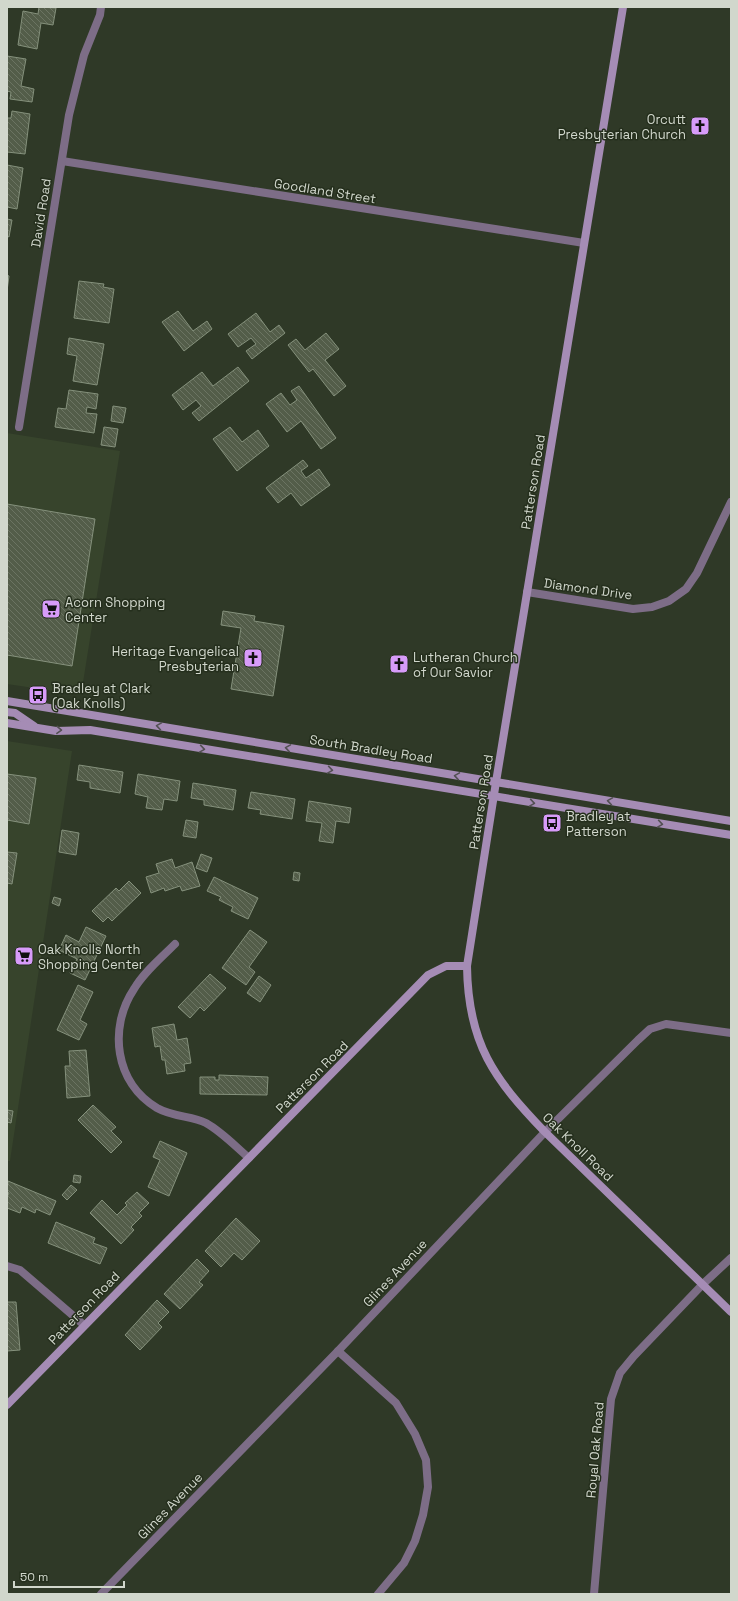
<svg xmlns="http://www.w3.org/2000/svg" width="738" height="1601" font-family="'Space Grotesk',sans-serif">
  <defs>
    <pattern id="building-back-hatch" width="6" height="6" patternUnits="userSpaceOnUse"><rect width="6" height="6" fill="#535d49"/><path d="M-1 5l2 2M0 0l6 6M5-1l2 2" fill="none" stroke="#6b7462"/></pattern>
  </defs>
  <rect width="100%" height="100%" fill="#2f3927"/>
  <g fill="#37442c">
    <polygon points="7,433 120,451 81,695 7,684"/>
    <polygon points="7,741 72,751 10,1161 7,1161"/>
  </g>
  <g fill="url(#building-back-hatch)" stroke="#85917c">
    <polygon points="39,7 56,8 53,25 41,23 37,49 18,45 23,11 38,14"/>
    <polygon points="7,56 26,59 21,86 34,89 32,102 10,99 11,92 7,91"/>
    <polygon points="12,111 30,114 25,154 7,152 7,118 11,118"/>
    <polygon points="7,165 23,168 17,209 7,207"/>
    <polygon points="7,219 12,220 9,237 7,236"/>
    <polygon points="7,275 9,276 7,291"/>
    <polygon points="79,281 104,284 103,287 114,289 109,323 74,318"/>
    <polygon points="178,311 193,331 207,321 212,329 184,351 162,322"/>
    <polygon points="256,313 270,332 279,325 285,333 252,359 246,351 256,344 251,338 238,347 228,334"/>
    <polygon points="326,333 339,349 325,360 346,386 334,396 313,369 309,372 288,345 296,339 305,350"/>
    <polygon points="69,338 104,344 97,385 73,381 77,356 67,354"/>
    <polygon points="238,367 249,381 199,421 192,413 201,406 196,400 183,410 172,395 202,372 213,386"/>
    <polygon points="299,386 336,438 321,449 301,421 287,432 266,404 281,393 290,405 297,400 291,391"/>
    <polygon points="69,390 98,394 96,409 87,407 86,413 97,414 94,433 55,427 58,408 66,409"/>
    <polygon points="113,406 126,408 123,423 111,421"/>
    <polygon points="104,427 118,429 115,447 101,445"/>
    <polygon points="230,427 242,442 258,430 269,446 237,471 213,439"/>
    <polygon points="303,460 308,466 301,471 306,478 319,469 330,485 301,506 291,493 278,503 266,488"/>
    <polygon points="7,504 95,519 72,666 7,655"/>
    <polygon points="223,611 255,616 254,621 284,626 273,696 231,689 241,628 221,625"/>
    <polygon points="79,765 123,772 120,793 90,788 90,782 77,780"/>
    <polygon points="7,774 36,778 29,824 7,820"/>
    <polygon points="138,774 180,781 177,801 164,799 162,810 146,808 148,797 135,794"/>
    <polygon points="193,783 236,790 233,810 204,805 204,800 191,798"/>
    <polygon points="251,792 295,799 292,819 260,814 261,810 248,808"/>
    <polygon points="309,801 351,808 349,823 336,821 333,843 319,841 322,823 306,821"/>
    <polygon points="186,820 198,822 196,838 183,836"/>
    <polygon points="62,830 79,833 76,855 59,852"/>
    <polygon points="7,852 17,853 12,884 7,883"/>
    <polygon points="201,854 212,858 207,872 196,868"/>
    <polygon points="172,859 175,868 192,862 200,886 182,891 180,886 165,891 164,888 151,893 146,877 159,873 156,864"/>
    <polygon points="294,872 300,873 299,881 293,880"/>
    <polygon points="214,877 258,898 248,919 231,911 233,907 219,900 221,897 207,891"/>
    <polygon points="129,881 141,893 112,921 108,917 103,922 92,911 116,888 119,891"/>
    <polygon points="54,897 61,899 59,906 52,903"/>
    <polygon points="86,927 106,936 85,980 70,973 77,959 59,950 66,935 79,942"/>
    <polygon points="250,930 267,942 249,967 255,972 246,985 222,968"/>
    <polygon points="210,974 226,988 204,1011 200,1007 190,1018 178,1007"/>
    <polygon points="259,976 271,985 260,1002 247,993"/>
    <polygon points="78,985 93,992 80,1020 87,1024 79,1040 57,1030"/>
    <polygon points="174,1024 177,1040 187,1038 191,1063 184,1064 185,1071 167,1074 165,1060 162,1060 160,1046 155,1047 152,1028"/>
    <polygon points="86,1050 90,1096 67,1098 65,1066 70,1066 69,1051"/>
    <polygon points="219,1075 268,1077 267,1095 200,1094 200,1077 215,1077 215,1080 219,1080"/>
    <polygon points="93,1105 116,1127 111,1131 122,1142 111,1153 78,1120"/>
    <polygon points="7,1110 13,1111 11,1123 7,1122"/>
    <polygon points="160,1141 187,1153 169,1196 148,1187 160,1160 153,1157"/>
    <polygon points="74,1175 81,1176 80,1183 73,1182"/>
    <polygon points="8,1181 56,1201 50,1215 36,1209 35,1213 22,1207 20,1213 7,1208 7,1197 9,1193 7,1192"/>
    <polygon points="71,1185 77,1190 67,1200 62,1195"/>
    <polygon points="137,1192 149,1203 139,1213 142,1216 131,1227 134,1230 121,1244 90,1213 102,1200 117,1215 127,1205 125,1203"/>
    <polygon points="236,1218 260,1241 242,1260 234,1253 221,1267 205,1251"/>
    <polygon points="56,1222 95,1238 93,1243 107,1248 100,1264 48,1243"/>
    <polygon points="197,1259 209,1271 199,1282 203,1285 180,1309 164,1294"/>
    <polygon points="157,1300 169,1312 158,1323 162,1327 140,1350 125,1335"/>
    <polygon points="7,1302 16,1302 20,1350 7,1351"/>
  </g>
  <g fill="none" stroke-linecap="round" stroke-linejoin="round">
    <g stroke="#7d6d87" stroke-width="8">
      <polyline points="62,161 584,243"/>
      <polyline points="19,427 69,115 84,55 100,15 101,7"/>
      <polyline points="527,592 633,609 652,607 669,601 686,589 697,573 731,502"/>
      <path d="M175,944c-14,14 -31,28 -41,45 -26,39 -19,94 23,119 16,9 35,8 49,15 16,9 29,23 43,35"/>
      <polyline points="7,1266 20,1270 84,1325"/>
      <polyline points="338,1351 396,1403 415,1434 426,1460 428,1487 423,1515 415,1541 404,1563 378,1594"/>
      <polyline points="101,1594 338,1351 545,1132 638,1040 650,1029 666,1024 731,1033"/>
      <polyline points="594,1594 611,1399 620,1373 634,1356 703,1284 731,1258"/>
    </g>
    <g stroke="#a58cb5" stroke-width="8">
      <polyline points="7,701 731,821"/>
      <polyline points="7,712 15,713 34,726"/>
      <polyline points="7,723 56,731 90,730 731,835"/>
      <path d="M467,966c1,78 27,113 78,166l186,180"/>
      <polyline points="7,1405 428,975 446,966 467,966 496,782 623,7"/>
    </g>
  </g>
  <defs><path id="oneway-chevron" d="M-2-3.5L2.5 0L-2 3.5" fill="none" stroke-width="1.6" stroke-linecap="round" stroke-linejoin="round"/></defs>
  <g stroke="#525052">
    <use href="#oneway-chevron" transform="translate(159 726) rotate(-171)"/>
    <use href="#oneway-chevron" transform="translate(59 730) rotate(2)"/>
    <use href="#oneway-chevron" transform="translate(288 748) rotate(-171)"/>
    <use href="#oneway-chevron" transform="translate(202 749) rotate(9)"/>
    <use href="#oneway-chevron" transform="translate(330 770) rotate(9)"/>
    <use href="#oneway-chevron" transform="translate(457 776) rotate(-171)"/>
    <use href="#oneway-chevron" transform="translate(610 801) rotate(-171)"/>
    <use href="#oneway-chevron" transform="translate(532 803) rotate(9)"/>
    <use href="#oneway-chevron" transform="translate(660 824) rotate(9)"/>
  </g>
  <defs>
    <symbol id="church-square" viewBox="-11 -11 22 22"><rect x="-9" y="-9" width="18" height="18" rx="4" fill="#d79bf9" stroke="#252f1d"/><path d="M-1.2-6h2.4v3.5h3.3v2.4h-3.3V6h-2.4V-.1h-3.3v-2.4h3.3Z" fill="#111"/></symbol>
    <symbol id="supermarket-square" viewBox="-11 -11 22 22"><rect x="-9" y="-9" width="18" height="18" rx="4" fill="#d79bf9" stroke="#252f1d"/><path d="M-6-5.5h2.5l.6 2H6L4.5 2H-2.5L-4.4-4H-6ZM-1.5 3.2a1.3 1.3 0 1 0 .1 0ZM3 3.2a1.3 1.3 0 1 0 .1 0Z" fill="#111"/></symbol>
    <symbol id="bus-square" viewBox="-11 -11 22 22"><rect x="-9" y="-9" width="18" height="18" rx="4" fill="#d79bf9" stroke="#252f1d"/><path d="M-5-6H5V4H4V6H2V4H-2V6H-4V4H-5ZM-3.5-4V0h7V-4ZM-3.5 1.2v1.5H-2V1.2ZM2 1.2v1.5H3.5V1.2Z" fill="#111"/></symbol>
  </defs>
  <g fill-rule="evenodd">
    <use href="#church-square" x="689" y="115" width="22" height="22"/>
    <use href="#supermarket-square" x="40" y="598" width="22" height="22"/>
    <use href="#church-square" x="242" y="647" width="22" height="22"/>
    <use href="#church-square" x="388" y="653" width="22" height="22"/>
    <use href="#bus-square" x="27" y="684" width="22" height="22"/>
    <use href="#bus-square" x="541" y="812" width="22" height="22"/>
    <use href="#supermarket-square" x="13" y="945" width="22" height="22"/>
  </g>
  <g text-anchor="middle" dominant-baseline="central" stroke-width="3" stroke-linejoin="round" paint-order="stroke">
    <g font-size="13" fill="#d1d7cc" stroke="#252f1d" text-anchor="start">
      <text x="686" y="119" text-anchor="end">Orcutt<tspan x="686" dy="15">Presbyterian Church</tspan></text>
      <text x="65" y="602">Acorn Shopping<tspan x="65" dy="15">Center</tspan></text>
      <text x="239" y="651" text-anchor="end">Heritage Evangelical<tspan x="239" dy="15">Presbyterian</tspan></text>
      <text x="413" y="657">Lutheran Church<tspan x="413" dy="15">of Our Savior</tspan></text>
      <text x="52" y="688">Bradley at Clark<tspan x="52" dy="15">(Oak Knolls)</tspan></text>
      <text x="566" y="816">Bradley at<tspan x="566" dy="15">Patterson</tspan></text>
      <text x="38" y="949">Oak Knolls North<tspan x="38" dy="15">Shopping Center</tspan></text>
    </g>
    <g font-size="13" fill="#d1d7cc" stroke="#252f1d">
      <text transform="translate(325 191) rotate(9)">Goodland Street</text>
      <text transform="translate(41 213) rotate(-81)">David Road</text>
      <text transform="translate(533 482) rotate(-81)">Patterson Road</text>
      <text transform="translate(588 589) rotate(8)">Diamond Drive</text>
      <text transform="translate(371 749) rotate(9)">South Bradley Road</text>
      <text transform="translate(481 802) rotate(-81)">Patterson Road</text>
      <text transform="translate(312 1077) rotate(-45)">Patterson Road</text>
      <text transform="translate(578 1147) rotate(44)">Oak Knoll Road</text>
      <text transform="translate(395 1273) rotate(-47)">Glines Avenue</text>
      <text transform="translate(84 1308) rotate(-46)">Patterson Road</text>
      <text transform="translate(595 1450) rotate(-85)">Royal Oak Road</text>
      <text transform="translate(170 1506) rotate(-46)">Glines Avenue</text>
    </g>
  </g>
  <rect width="738" height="1601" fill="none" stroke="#d1d7cc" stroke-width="16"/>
  <path d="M14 1581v6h110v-6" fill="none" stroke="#d1d7cc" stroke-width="2"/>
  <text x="20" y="1581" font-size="12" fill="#d1d7cc" stroke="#252f1d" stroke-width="3" paint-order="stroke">50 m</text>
</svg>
